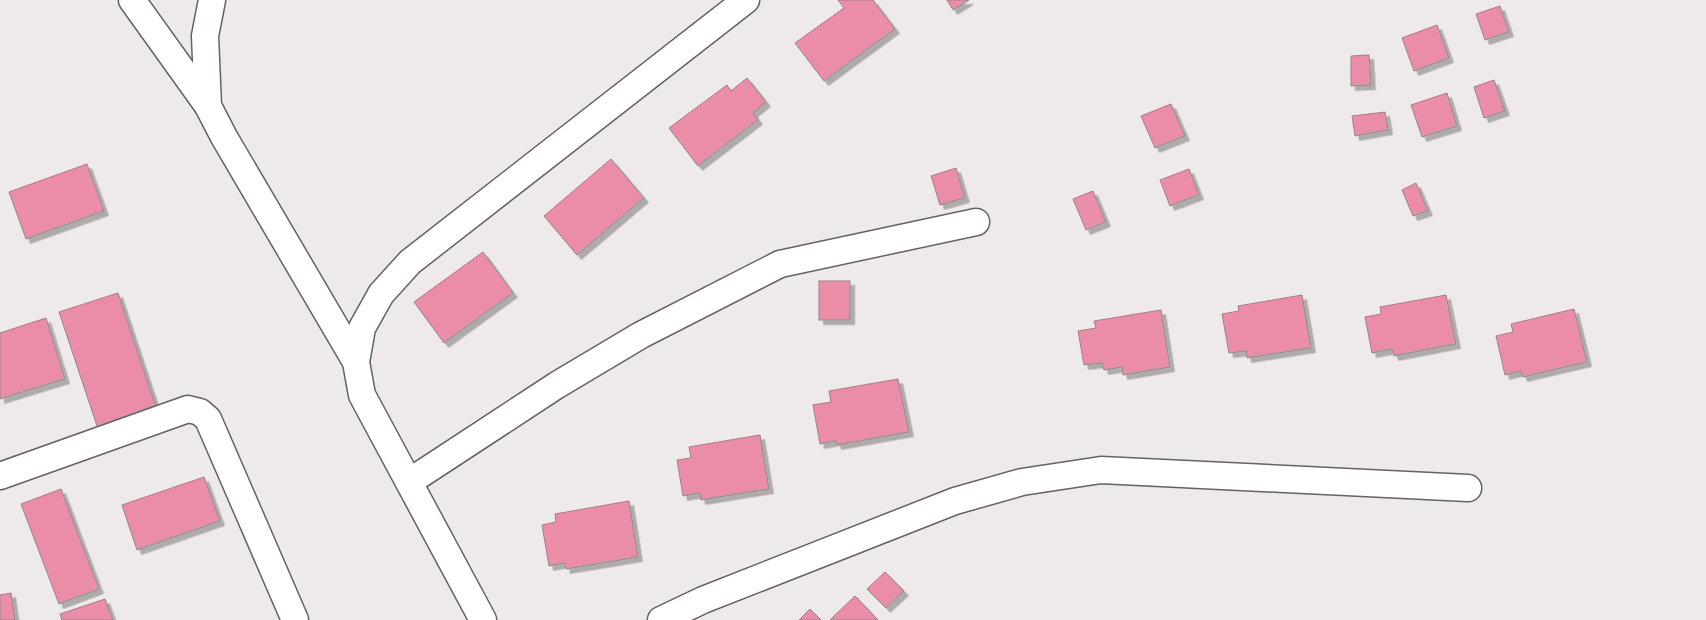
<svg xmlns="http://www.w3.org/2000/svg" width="1706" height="620" font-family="Georgia,serif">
  <defs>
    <filter id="shadow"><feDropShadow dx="4.5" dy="4.5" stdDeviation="0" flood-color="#0004"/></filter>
  </defs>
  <rect width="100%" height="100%" fill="#eee9ea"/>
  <g fill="#ec8da7" stroke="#8d8889" filter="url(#shadow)">
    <polygon points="838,0 873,0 895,29 824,81 795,43 844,8"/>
    <polygon points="947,0 969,0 953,10"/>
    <polygon points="1500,6 1509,32 1485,40 1476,14"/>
    <polygon points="1437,25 1449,58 1414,71 1402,38"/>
    <polygon points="1369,55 1371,85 1351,86 1351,56"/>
    <polygon points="747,78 766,102 753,113 758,120 698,166 669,128 727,85 731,91"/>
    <polygon points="1494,80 1505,111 1484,118 1474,87"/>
    <polygon points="1447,93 1457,126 1422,137 1411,105"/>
    <polygon points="1171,104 1185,136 1155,148 1141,116"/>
    <polygon points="1385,112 1388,130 1355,136 1352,116"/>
    <polygon points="611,159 644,198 577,255 544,216"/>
    <polygon points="87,164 104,211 26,239 9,192"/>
    <polygon points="956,168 965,198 940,205 931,176"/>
    <polygon points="1189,169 1199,195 1170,206 1160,180"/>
    <polygon points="1416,183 1428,211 1413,216 1402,190"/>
    <polygon points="1093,191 1106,222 1086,230 1073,199"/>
    <polygon points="483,252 513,293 444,343 414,302"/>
    <rect x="819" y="281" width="31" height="39"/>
    <polygon points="118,293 157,410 98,429 59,312"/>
    <polygon points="1302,295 1311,348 1247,358 1246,351 1229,353 1222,314 1239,311 1238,306"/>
    <polygon points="1446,295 1456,344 1394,356 1392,349 1372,353 1365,317 1381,314 1380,307"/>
    <polygon points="1574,309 1587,362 1523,377 1521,371 1505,375 1496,336 1513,332 1511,324"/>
    <polygon points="1161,310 1170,367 1123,375 1122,367 1104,370 1102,363 1084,365 1078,331 1096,328 1094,321"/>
    <polygon points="46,318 65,379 0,399 0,333"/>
    <polygon points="898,379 909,432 837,445 836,441 820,444 813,405 831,402 829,391"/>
    <polygon points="760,435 769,489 701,500 700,493 683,496 677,460 691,458 689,447"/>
    <polygon points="204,477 220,521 137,550 122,505"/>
    <polygon points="61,489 99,589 59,604 21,504"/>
    <polygon points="629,501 638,557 566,569 565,563 549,566 542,525 556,522 555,514"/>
    <polygon points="885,572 904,591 886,608 867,589"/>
    <polygon points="11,593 15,620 0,620 0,595"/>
    <polygon points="855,596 878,620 830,620"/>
    <polygon points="105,599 113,620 62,620 60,614"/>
    <polygon points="810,609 821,620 799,620"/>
  </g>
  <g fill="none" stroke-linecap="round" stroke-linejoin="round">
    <defs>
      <g id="street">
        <polyline points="132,0 208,106"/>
        <polyline points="212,0 205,36 208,106 224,137 356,362"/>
        <polyline points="0,476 188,409 200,412 208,419 295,620"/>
        <polyline points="409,482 557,385 641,335 780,264 976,222"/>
        <polyline points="483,620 362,395 356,362 362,328 381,294 410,262 746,0"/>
        <polyline points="661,620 703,600 955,501 1022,482 1101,470 1468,488"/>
      </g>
    </defs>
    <use href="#street" stroke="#666162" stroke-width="29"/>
    <use href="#street" stroke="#fff" stroke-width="26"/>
  </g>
</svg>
